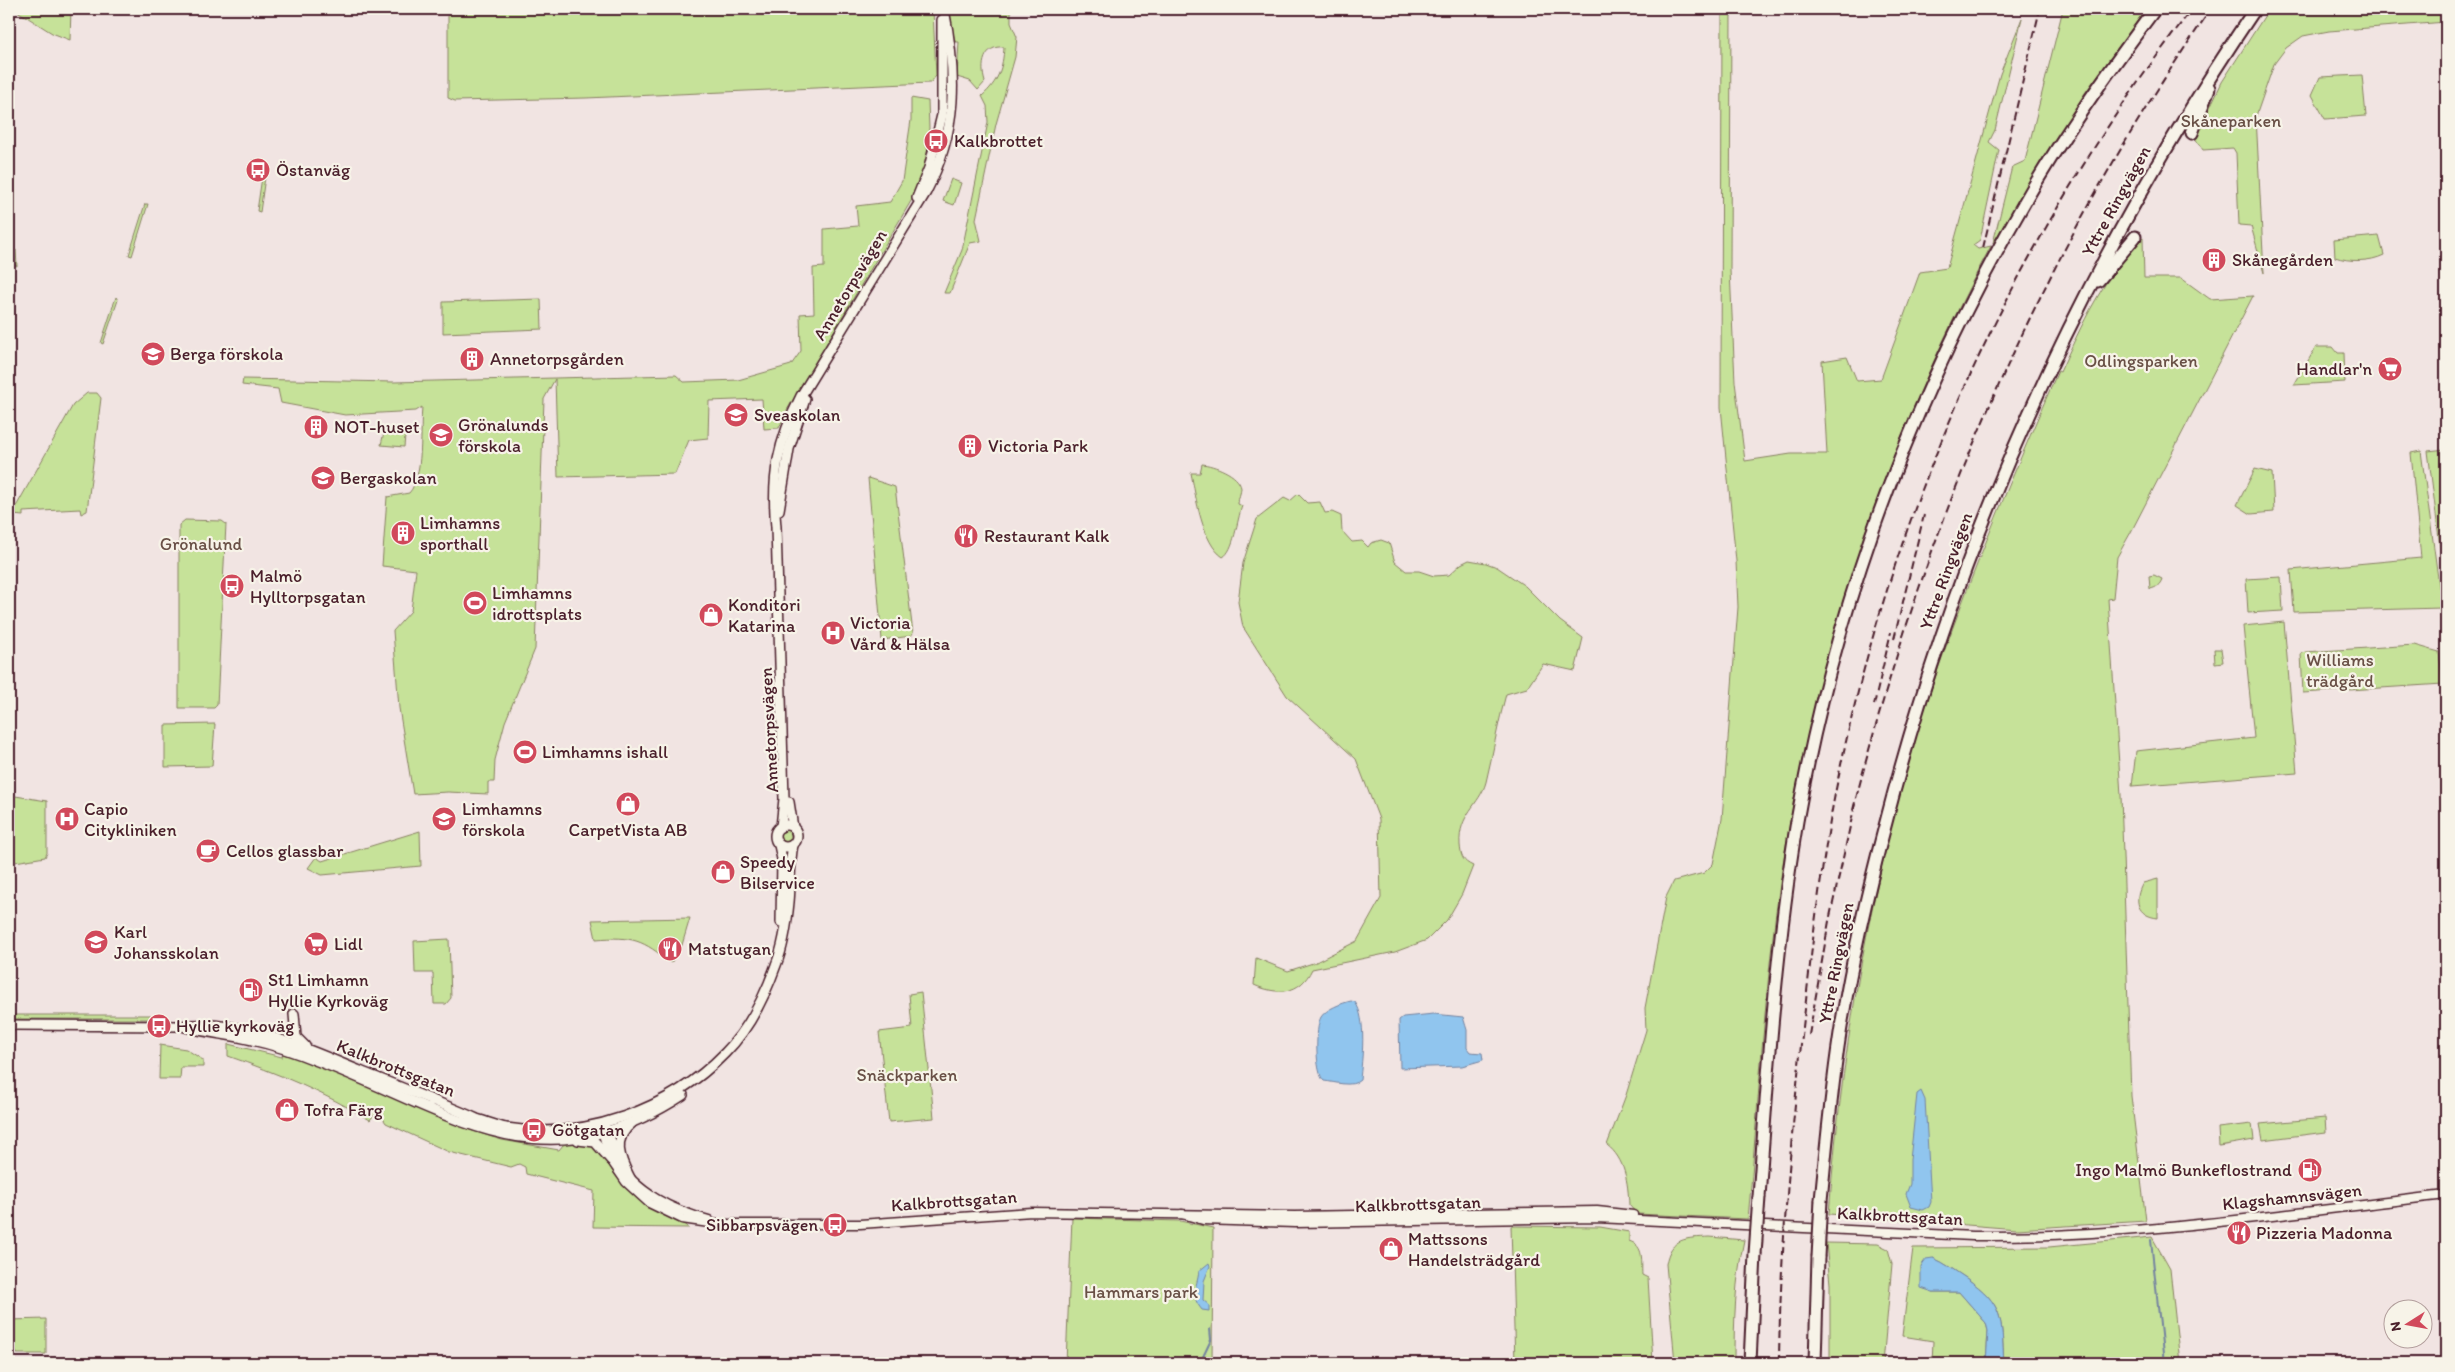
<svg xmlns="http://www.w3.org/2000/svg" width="2455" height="1372" font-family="Itim,sans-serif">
  <rect width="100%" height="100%" fill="#f1e4e2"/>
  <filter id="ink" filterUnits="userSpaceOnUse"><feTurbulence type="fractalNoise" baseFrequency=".02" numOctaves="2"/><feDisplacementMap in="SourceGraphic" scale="10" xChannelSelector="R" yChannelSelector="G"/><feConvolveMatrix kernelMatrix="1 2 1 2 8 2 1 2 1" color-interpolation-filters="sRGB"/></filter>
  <g filter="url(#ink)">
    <g fill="#c6e299" stroke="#888062">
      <polygon points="14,9 71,9 70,40 52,33"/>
      <polygon points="448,9 933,9 936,76 930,83 586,98 455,101 448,98"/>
      <path d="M948,9h63v14l6,14 -2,20 -19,67 -20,95 5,22 -11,2 -20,50h-6l18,-43 26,-128 -1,-16 -5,-10c16,-14 21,-28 22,-49 -21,-2 -24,19 -19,35l-7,8 -8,-9 -13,-4 2,-35h-4z"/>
      <path d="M1722,9h9l-1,261 5,112 10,79 46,-7h36l-5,-93 25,-4 10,24 24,-2 39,-107 27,-4 53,-194 22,-56 -27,112 -6,12 10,8 -19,90 -7,5 5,4 13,-3c-105,195 -175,405 -209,624 -18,115 -23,233 -34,349l-111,-5 -8,-9c-1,-23 -4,-46 -22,-60l19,-50 20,-65 -1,-22 21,-111 8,-16 30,-8 9,-9 9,-45 16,-212 -2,-46 -15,-154z"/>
      <polygon points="2063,9 2146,9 2085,93 1993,243 2012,167 2025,161"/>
      <polygon points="2269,9 2446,9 2446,22 2329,31 2303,36 2286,48 2274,64 2256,116 2264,273 2251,226 2239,225 2236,153 2233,148 2203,150 2195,138 2222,82"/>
      <polygon points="2362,75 2366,116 2325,119 2312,95 2320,77"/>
      <path d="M911,98l17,3 1,27 -2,19 2,9 -15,40 -127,214 -8,18 -15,1 -2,-30 -53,2 -1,37 -19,2 -14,34 -117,3 -3,-98 -11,20 -9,250 -30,73 -10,38 -1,22h-6v12l-40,-2 -35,2 -14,-86 -6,-77 18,-20 5,-41 -34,-4 5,-69 22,-4c15,-16 11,-64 13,-86l-6,4 -71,4 -64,-12 -3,-14 -36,-4 1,-6 151,3 282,-7 8,7 54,-2 53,-15 10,-14 -1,-37 14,-1 -1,-45 11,-1v-38l34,-3 -2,-20 34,-4 12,-21 9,-61z"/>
      <polygon points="262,177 265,177 260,212 257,211"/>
      <polygon points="951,179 961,183 954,205 943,201"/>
      <polygon points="145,204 148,204 132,256 129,255"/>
      <path d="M2379,236l5,19c-14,7 -35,7 -49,2l-1,-17z"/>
      <path d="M2143,238l1,40h37l29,21 43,-3 -122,236 -14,25 -4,41 -5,1 13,196 10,301 15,125 -129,8 -188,-15c14,-187 49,-370 110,-548 35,-100 77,-198 119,-295l2,1c22,-48 44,-97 83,-134z"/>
      <polygon points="16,250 17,266 9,262 9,253"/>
      <polygon points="116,297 118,300 103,344 101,343"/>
      <polygon points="541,299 542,329 443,333 443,302"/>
      <polygon points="2316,347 2333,347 2338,353 2344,353 2345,382 2294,385"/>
      <polygon points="87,393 97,393 101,398 87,511 81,514 80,509 23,512 23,516 13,515 13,512 73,405"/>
      <polygon points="384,432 405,436 404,447 381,445"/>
      <polygon points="2446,449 2446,594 2428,451"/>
      <polygon points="2421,451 2442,608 2294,612 2291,570 2421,558 2411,453"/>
      <path d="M1202,464c11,1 37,10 39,24 0,5 -3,10 -3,16l4,2c-5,14 -8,45 -19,51 -21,-14 -27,-60 -32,-84h9z"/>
      <polygon points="2255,469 2272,473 2274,512 2251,514 2237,505"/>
      <polygon points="868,478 895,487 913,633 911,636 882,640"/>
      <path d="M1298,494l9,9 13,-1 5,11 7,-1 9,4 1,15 10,11 10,-1 6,6 3,-4 10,-3 8,3 6,19 11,9h13l15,5 15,-1 12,-11 8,-4 17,3 11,4 28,19 35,35 23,17 -8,33 -32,-7 -16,24 -21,6c-8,29 -13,59 -20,88 -6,23 -28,32 -26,63 1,11 2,16 13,21l-11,28 -15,26 -20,20 -32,12 -83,17c-12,26 -35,26 -58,16l2,-27 32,13 28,-9 41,-21 24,-43 -2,-79 -23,-60 -69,-63 -44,-69 -5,-25 5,-39 14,-44 27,-21 6,3z"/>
      <polygon points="185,520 222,521 226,524 217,705 214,708 179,708 179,525"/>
      <path d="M2154,575l8,4c-2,6 -6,9 -12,10l-1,-13z"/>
      <polygon points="2281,577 2283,611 2248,613 2246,579"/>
      <polygon points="2284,622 2297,773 2132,786 2136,751 2254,738 2243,626"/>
      <polygon points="2415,645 2439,652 2443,684 2303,693 2301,654 2305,652"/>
      <polygon points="2214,649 2221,649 2223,662 2215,663"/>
      <polygon points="215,724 212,766 165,767 165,725"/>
      <polygon points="9,795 47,801 47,853 45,857 9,863"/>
      <circle cx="785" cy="836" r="6"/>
      <polygon points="420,831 421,866 322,875 308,868 316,857 322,861"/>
      <path d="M2158,879v39c-21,-2 -25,-18 -15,-35z"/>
      <path d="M690,918l-8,27 -11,18c-28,-23 -38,-27 -75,-24l-4,-19z"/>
      <polygon points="449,939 451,998 446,1004 434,1004 433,973 415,973 414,941"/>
      <polygon points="921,992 934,1118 889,1122 879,1032 912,1028 909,994"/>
      <polygon points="9,1015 151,1015 152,1019 9,1019"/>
      <path d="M228,1044l54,13 1,-5 22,7 165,71 32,10 57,10 4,-5c9,-2 21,-6 30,-1 11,6 15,22 22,31 7,9 16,17 25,25 10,8 44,21 49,28l-96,-1 1,-36 -68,-17 -1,-7 -6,-3 -8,3 -62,-15 -63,-29 -6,-9 -6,1 -4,5c-45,-27 -93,-47 -142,-64z"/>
      <polygon points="160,1045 186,1049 203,1060 203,1067 181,1067 180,1079 159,1079"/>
      <polygon points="2325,1118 2326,1132 2263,1140 2260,1124"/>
      <polygon points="2252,1124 2254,1140 2219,1146 2218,1128"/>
      <polygon points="1072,1218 1180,1221 1213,1228 1212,1363 1066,1363"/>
      <path d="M1511,1226l89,1 29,5v9c16,5 12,20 13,34l6,3 5,85h-138z"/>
      <path d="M1710,1237l34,3c-9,41 -10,81 -10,123h-59l-9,-99c5,-27 20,-26 44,-27z"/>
      <path d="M2152,1237l18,32 10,94h-176c-3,-45 1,-58 -38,-85 -11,-7 -21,-15 -33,-20v34h26l27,31 2,8 -2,32h-54l1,-22 -31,-5 11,-88 136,-1z"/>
      <polygon points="1826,1243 1878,1244 1888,1249 1892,1264 1883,1363 1830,1363 1830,1284"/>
      <polygon points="46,1319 46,1354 17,1354 16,1351 9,1352 9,1320"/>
    </g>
    <g fill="#90c5ee" stroke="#7483a0">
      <path d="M1351,1001l4,1c12,17 7,57 5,78 -8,8 -25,2 -36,1 -9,-8 -9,-53 -3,-64 5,-8 21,-14 30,-16z"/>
      <polygon points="1434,1014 1463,1017 1467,1030 1467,1048 1470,1052 1482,1053 1483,1060 1462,1066 1400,1068 1399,1020 1403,1017"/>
      <polygon points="1921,1091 1925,1100 1931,1202 1929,1207 1923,1210 1911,1207 1906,1194 1910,1184 1910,1160 1917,1094"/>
      <path d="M1933,1258c12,5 22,13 33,20 39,27 35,40 38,85h-18l2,-32 -2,-8 -27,-31h-26l-12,-4v-22l5,-7z"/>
      <path d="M1209,1263l1,3 -6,15 -1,19 6,5v6l-7,-1c-13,-16 -5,-21 -3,-39z"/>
    </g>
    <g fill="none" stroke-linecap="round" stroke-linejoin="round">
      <g stroke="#7483a0" stroke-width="2">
        <polyline points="2151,1240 2164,1363"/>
        <polyline points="1200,1363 1211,1340 1210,1329"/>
      </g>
      <defs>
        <g id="tertiary">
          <path d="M605,1127c7,8 7,22 12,32 17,34 58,52 92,61"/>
          <polyline points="601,1128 611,1160 626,1182 649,1203 682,1219 716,1224 860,1224 1032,1212 1295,1216 1597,1211 1633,1215"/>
          <path d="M1182,1214l21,6 92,3 302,-5 376,18c158,2 316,-23 473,-41"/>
        </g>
        <g id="secondary">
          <polyline points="917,198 929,168 942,115 942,20"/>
          <polyline points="779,510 789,449 805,399"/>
          <polyline points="789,802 793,828"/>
          <circle cx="786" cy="836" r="11"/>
          <path d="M781,827l3,-28 -8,-272c-5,-50 2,-86 25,-131l125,-204c32,-62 31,-116 18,-183"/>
          <polyline points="779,845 782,859 781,922"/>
          <polyline points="294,1014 296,1037 305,1046"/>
          <path d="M9,1025l171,1c62,-8 124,22 180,45 39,16 79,31 117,48 10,3 20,7 29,9 78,13 165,-19 219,-75 23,-23 40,-57 51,-88 8,-20 11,-42 13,-63 2,-19 0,-39 4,-57"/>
          <path d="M185,1027c22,6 45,7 67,13 23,5 46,13 68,22 136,52 220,126 363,33"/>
          <polyline points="578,1140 595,1142 611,1160"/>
          <path d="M630,1178c-10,-19 -19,-39 2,-55"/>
        </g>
        <g id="motorway">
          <polyline points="2192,133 2209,88"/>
          <polyline points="2098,281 2135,237"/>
          <path d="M1759,1197c9,-125 17,-251 38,-376 38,-217 116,-425 226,-616 39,-69 85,-133 132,-196"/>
          <path d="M1821,1200c6,-60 11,-120 21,-179 11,-66 26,-131 43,-195 75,-293 201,-567 370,-817"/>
          <polyline points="1750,1363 1755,1254"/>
          <polyline points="1815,1363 1818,1257"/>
        </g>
      </defs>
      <use href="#tertiary" stroke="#4a1f2b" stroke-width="11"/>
      <use href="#secondary" stroke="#4a1f2b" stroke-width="12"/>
      <use href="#motorway" stroke="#4a1f2b" stroke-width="15"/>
      <use href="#tertiary" stroke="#f7f3e8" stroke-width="8"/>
      <use href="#secondary" stroke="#f7f3e8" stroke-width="9"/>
      <use href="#motorway" stroke="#f7f3e8" stroke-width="11"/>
      <g stroke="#4a1f2b" stroke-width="2" stroke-dasharray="8 4" stroke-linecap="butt">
        <polyline points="1983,248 2040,9"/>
        <polyline points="1894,639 1924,515"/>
        <polyline points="1874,705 1891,632"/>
        <path d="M1853,810c75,-293 185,-552 358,-801"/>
        <polyline points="1809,1035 1829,921 1855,804"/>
        <path d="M1779,1363c1,-106 11,-212 22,-318 10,-89 19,-178 37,-266 57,-280 179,-544 354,-770"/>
      </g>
      <defs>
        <g id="motorway-bridge">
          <polyline points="1755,1254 1759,1197"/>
          <polyline points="1818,1257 1821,1200"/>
        </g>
      </defs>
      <use href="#motorway-bridge" stroke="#4a1f2b" stroke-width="15" stroke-linecap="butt"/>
      <use href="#motorway-bridge" stroke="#f7f3e8" stroke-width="11"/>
    </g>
  </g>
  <defs>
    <symbol id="bus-disc" viewBox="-11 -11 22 22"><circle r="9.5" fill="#d1495b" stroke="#f7f3e8"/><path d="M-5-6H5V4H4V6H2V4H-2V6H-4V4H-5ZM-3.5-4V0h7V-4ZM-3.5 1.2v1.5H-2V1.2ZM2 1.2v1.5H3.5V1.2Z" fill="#fff"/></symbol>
    <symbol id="building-disc" viewBox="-11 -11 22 22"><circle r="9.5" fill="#d1495b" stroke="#f7f3e8"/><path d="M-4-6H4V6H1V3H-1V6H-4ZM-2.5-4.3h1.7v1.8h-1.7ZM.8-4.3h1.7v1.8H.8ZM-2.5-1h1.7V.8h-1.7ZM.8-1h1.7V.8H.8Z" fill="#fff"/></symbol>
    <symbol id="school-disc" viewBox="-11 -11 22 22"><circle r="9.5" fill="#d1495b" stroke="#f7f3e8"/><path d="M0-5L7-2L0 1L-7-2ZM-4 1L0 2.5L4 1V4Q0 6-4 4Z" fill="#fff"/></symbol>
    <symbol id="supermarket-disc" viewBox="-11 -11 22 22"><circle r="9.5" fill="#d1495b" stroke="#f7f3e8"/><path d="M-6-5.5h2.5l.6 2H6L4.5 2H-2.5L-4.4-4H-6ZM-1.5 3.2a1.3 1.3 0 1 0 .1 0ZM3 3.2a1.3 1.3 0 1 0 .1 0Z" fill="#fff"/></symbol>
    <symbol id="restaurant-disc" viewBox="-11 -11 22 22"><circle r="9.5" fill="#d1495b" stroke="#f7f3e8"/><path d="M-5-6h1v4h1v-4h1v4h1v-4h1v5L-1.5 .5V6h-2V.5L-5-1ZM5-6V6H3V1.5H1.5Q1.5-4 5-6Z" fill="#fff"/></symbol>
    <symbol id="stadium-disc" viewBox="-11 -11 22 22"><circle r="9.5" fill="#d1495b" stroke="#f7f3e8"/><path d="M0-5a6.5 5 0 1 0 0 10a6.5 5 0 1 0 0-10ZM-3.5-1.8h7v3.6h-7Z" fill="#fff"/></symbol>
    <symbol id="shop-disc" viewBox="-11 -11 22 22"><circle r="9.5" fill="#d1495b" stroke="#f7f3e8"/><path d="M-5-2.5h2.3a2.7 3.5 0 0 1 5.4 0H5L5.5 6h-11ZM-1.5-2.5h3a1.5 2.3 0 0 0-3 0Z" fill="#fff"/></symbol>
    <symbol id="hospital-disc" viewBox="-11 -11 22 22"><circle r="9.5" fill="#d1495b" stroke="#f7f3e8"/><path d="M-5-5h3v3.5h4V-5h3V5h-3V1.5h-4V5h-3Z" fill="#fff"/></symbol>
    <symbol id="cafe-disc" viewBox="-11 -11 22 22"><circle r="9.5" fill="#d1495b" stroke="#f7f3e8"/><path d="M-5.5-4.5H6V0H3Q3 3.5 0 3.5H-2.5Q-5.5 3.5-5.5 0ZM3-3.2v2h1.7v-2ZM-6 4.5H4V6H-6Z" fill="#fff"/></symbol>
    <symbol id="fuel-disc" viewBox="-11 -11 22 22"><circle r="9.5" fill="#d1495b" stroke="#f7f3e8"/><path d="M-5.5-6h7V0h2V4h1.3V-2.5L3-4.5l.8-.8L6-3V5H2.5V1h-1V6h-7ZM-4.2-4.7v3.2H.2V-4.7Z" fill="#fff"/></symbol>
  </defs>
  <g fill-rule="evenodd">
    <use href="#bus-disc" x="922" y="127" width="28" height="28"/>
    <use href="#bus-disc" x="244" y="156" width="28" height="28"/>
    <use href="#building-disc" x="2200" y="246" width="28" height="28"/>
    <use href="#school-disc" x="139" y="340" width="28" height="28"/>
    <use href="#building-disc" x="458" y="345" width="28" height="28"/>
    <use href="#supermarket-disc" x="2376" y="355" width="28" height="28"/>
    <use href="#school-disc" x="722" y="401" width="28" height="28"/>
    <use href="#building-disc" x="302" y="413" width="28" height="28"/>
    <use href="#school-disc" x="427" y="421" width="28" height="28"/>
    <use href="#building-disc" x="956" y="432" width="28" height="28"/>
    <use href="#school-disc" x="309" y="464" width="28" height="28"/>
    <use href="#building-disc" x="389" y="519" width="28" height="28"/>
    <use href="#restaurant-disc" x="952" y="522" width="28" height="28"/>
    <use href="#bus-disc" x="218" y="572" width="28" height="28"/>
    <use href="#stadium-disc" x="461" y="589" width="28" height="28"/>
    <use href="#shop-disc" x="697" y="601" width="28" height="28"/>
    <use href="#hospital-disc" x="819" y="619" width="28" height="28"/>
    <use href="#stadium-disc" x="511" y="738" width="28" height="28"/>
    <use href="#shop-disc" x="614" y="790" width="28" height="28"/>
    <use href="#hospital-disc" x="53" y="805" width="28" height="28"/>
    <use href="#school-disc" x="430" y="805" width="28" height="28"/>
    <use href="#cafe-disc" x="194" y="837" width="28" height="28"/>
    <use href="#shop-disc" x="709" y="858" width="28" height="28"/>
    <use href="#school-disc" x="82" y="928" width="28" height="28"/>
    <use href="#supermarket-disc" x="302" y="930" width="28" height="28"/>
    <use href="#restaurant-disc" x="656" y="935" width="28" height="28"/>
    <use href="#fuel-disc" x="237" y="976" width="28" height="28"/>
    <use href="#bus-disc" x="145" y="1012" width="28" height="28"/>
    <use href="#shop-disc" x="273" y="1096" width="28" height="28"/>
    <use href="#bus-disc" x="520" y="1116" width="28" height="28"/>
    <use href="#fuel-disc" x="2296" y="1156" width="28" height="28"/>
    <use href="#bus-disc" x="821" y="1211" width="28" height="28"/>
    <use href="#restaurant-disc" x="2225" y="1219" width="28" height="28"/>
    <use href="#shop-disc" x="1377" y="1235" width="28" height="28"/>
  </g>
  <g text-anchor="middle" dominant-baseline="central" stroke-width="4.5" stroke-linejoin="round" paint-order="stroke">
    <g font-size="18" fill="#695046" stroke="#f7f3e8">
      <text x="2231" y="121">Skåneparken</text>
      <text x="2141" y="361">Odlingsparken</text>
      <text x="201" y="544">Grönalund</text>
      <text x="2340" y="660">Williams<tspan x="2340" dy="21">trädgård</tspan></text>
      <text x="907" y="1075">Snäckparken</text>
      <text x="1141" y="1292">Hammars park</text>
    </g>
    <g font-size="18" fill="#4a1f2b" stroke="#f7f3e8" text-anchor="start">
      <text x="954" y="141">Kalkbrottet</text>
      <text x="276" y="170">Östanväg</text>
      <text x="2232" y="260">Skånegården</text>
      <text x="170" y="354">Berga förskola</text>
      <text x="490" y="359">Annetorpsgården</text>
      <text x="2372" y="369" text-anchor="end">Handlar'n</text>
      <text x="754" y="415">Sveaskolan</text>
      <text x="458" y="425">Grönalunds<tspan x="458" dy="21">förskola</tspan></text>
      <text x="334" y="427">NOT-huset</text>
      <text x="988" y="446">Victoria Park</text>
      <text x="340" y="478">Bergaskolan</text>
      <text x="420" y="523">Limhamns<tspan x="420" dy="21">sporthall</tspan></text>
      <text x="984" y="536">Restaurant Kalk</text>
      <text x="250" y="576">Malmö<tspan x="250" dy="21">Hylltorpsgatan</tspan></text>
      <text x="492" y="593">Limhamns<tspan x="492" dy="21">idrottsplats</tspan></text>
      <text x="728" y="605">Konditori<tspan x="728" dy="21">Katarina</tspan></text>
      <text x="850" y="623">Victoria<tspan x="850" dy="21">Vård &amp; Hälsa</tspan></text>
      <text x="542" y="752">Limhamns ishall</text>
      <text x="84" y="809">Capio<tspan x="84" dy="21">Citykliniken</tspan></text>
      <text x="462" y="809">Limhamns<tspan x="462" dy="21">förskola</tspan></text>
      <text x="628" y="830" text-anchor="middle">CarpetVista AB</text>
      <text x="226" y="851">Cellos glassbar</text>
      <text x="740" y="862">Speedy<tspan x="740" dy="21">Bilservice</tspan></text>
      <text x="114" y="932">Karl<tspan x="114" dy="21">Johansskolan</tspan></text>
      <text x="334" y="944">Lidl</text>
      <text x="688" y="949">Matstugan</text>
      <text x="268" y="980">St1 Limhamn<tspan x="268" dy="21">Hyllie Kyrkoväg</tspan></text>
      <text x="176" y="1026">Hyllie kyrkoväg</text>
      <text x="304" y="1110">Tofra Färg</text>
      <text x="552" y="1130">Götgatan</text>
      <text x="2292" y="1170" text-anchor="end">Ingo Malmö Bunkeflostrand</text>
      <text x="818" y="1225" text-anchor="end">Sibbarpsvägen</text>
      <text x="2256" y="1233">Pizzeria Madonna</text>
      <text x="1408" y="1239">Mattssons<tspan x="1408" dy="21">Handelsträdgård</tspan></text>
    </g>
    <g font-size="18" fill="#4a1f2b" stroke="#f7f3e8">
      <text transform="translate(2116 201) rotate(-61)">Yttre Ringvägen</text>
      <text transform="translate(850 285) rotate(-59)">Annetorpsvägen</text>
      <text transform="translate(1946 571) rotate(-70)">Yttre Ringvägen</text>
      <text transform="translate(769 730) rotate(-93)">Annetorpsvägen</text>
      <text transform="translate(1836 963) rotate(-79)">Yttre Ringvägen</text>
      <text transform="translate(396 1068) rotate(22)">Kalkbrottsgatan</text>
      <text transform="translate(2292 1197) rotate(-6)">Klagshamnsvägen</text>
      <text transform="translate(954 1201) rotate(-4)">Kalkbrottsgatan</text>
      <text transform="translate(1418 1204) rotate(-2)">Kalkbrottsgatan</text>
      <text transform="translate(1900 1216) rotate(3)">Kalkbrottsgatan</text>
    </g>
  </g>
  <rect width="2455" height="1372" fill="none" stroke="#f7f3e8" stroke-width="30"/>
  <rect x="15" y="15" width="2425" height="1342" fill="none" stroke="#4a1f2b" stroke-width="2" filter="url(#ink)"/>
  <g transform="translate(2408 1324) rotate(259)"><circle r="24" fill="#f7f3e8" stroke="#b29e9c"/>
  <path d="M0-4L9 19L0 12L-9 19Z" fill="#d1495b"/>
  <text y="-8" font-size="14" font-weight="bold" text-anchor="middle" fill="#4a1f2b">N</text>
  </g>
</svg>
